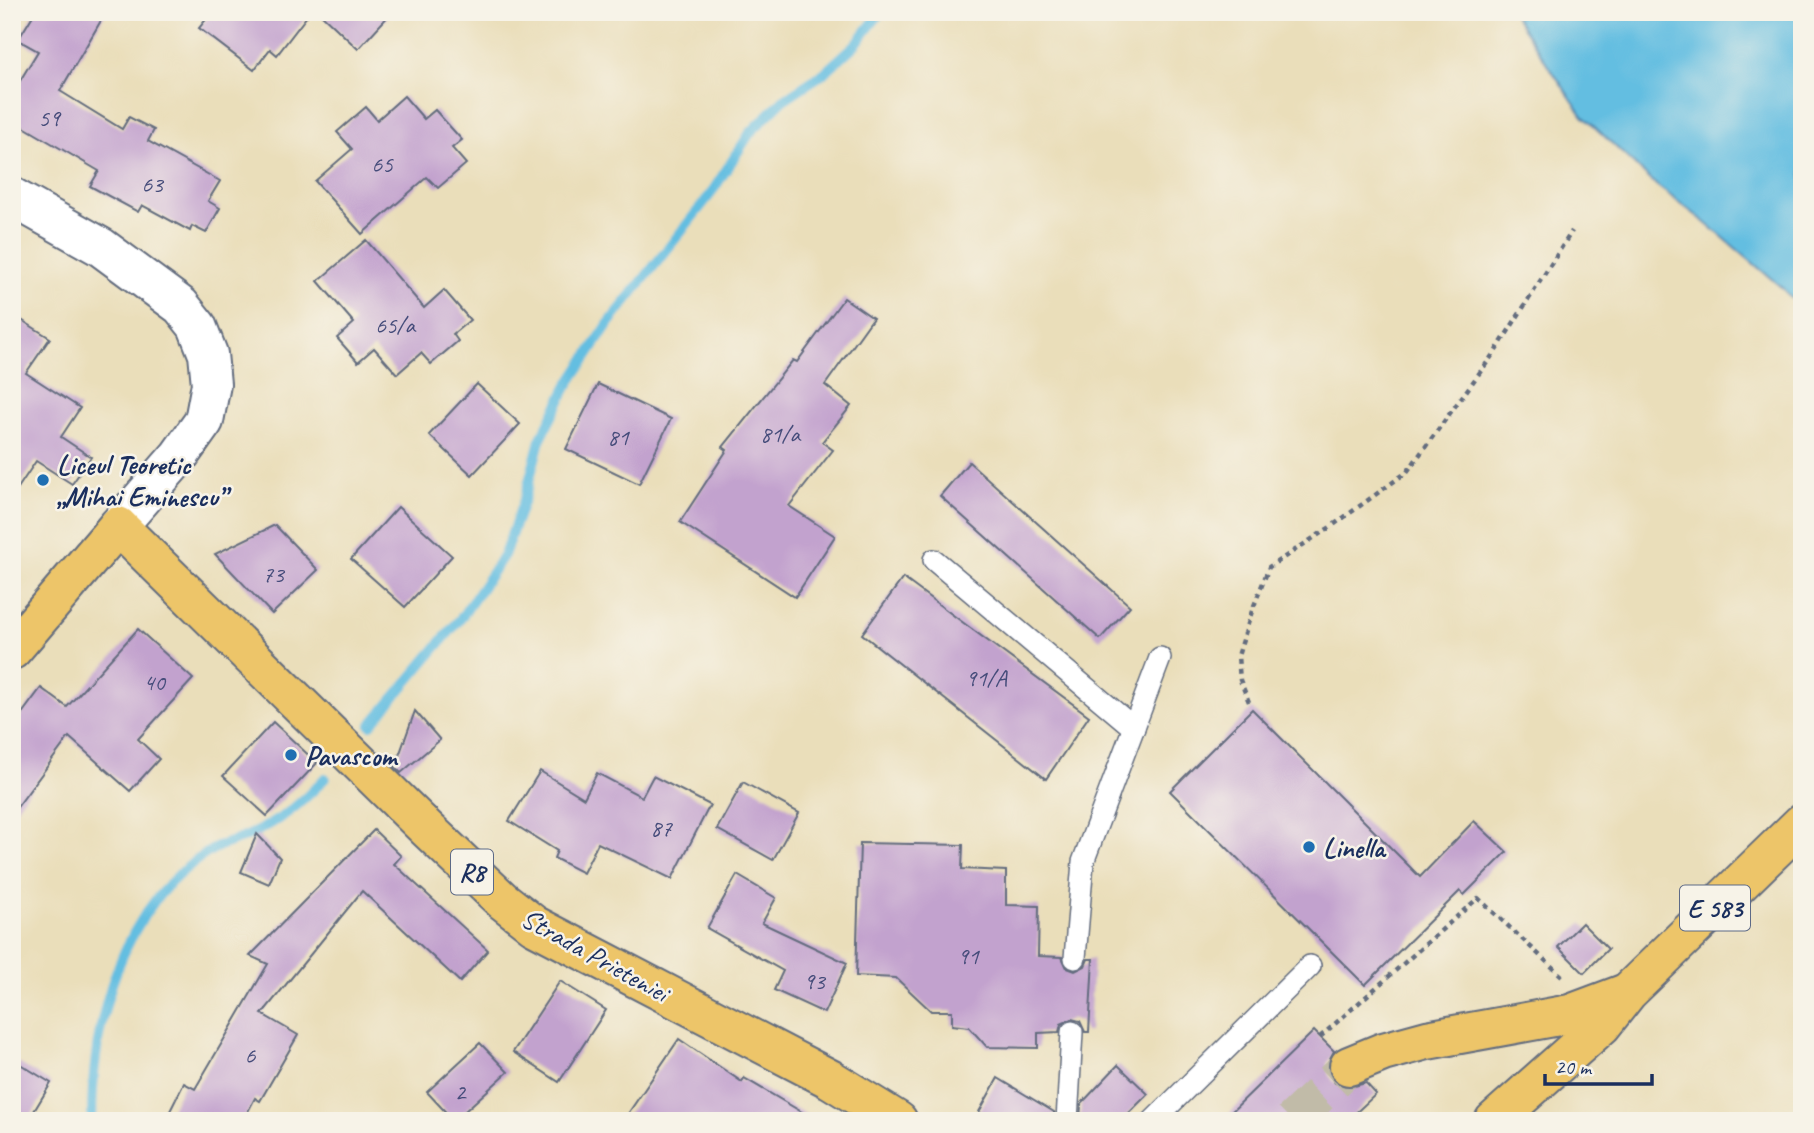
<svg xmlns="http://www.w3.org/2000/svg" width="1814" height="1133" font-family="Caveat,sans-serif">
  <rect width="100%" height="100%" fill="#f7f3e8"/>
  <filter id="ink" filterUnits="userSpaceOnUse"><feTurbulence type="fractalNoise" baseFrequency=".0143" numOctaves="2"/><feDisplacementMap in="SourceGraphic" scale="14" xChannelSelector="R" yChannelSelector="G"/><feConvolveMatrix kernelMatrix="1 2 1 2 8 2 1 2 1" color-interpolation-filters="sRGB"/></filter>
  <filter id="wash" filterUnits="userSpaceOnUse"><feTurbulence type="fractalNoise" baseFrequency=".00686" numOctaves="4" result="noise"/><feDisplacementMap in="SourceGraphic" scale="28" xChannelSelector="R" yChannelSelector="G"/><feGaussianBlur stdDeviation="1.57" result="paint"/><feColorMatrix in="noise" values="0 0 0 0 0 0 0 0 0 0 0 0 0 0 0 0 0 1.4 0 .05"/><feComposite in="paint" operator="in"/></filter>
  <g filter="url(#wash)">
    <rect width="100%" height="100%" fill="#eadeba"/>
    <polygon fill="#63bee1" stroke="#3f76a0" stroke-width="2" points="1512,12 1802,12 1802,309 1781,287 1705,222 1656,185 1583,116"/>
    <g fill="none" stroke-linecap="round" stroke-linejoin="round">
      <g stroke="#63bee1" stroke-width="10">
        <polyline points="371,725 461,618 504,555 525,497 540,440 567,387 609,323 710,195 750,133 783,100 824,73 856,44 881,12"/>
        <path d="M92,1121c0,-100 28,-215 118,-270 12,-8 27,-10 39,-16 33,-15 52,-31 76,-57"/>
      </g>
    </g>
    <g id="blocks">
      <g fill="#c2a2ce">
        <polygon points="35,12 106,12 60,91 122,129 129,117 154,130 148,141 220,181 208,201 220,208 206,233 192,226 190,231 142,205 138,212 90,186 99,171 12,120 12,94 38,51 18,40"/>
        <polygon points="212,12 310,12 277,55 270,49 254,70 199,28"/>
        <polygon points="319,12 392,12 358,49"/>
        <polygon points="404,96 424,119 435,110 462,140 452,148 466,164 438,188 427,177 362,234 315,181 352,149 337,132 366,107 377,120"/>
        <polygon points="366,240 424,308 444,290 470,320 453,334 458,341 431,364 421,353 397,374 374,348 358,362 337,338 354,323 318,281"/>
        <polygon points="844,298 873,318 825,385 851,406 822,442 833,450 789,506 835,536 795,597 680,522 727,450 723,447 793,360 797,362"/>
        <polygon points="12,314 50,338 26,373 80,408 61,437 91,457 72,484 36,461 12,497"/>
        <polygon points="477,384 520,424 472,475 429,435"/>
        <polygon points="598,384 671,419 639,484 566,449"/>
        <polygon points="969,462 1130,606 1100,639 940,496"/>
        <polygon points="398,507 452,556 405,607 351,559"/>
        <polygon points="275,525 318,570 272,614 215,554"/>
        <polygon points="903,578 1089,716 1046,779 862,634"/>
        <polygon points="138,629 193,679 138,739 159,759 130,791 69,737 12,814 12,727 41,688 67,707"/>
        <polygon points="1252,709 1420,877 1474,821 1507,852 1464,895 1460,891 1365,985 1170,791"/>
        <polygon points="415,711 440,740 401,773 395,767"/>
        <polygon points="273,722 317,763 267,816 223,776"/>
        <polygon points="540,771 584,798 597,773 642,797 653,776 710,805 672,879 598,843 583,873 554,858 557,851 509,821"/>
        <polygon points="743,782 799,813 773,860 717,829"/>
        <polygon points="374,830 401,856 394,864 488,950 460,982 362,891 262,1014 298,1035 260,1101 255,1098 243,1121 165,1121 184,1083 195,1089 268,964 250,956"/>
        <polygon points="257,834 280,858 269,884 241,872"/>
        <polygon points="860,843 963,845 962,869 1006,871 1006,905 1039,906 1038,956 1062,957 1067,968 1075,971 1085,966 1088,959 1093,959 1089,1032 1085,1032 1080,1021 1072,1019 1061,1024 1059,1032 1038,1033 1038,1048 987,1047 969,1027 952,1025 952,1011 931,1011 896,978 856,976"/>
        <polygon points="737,875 776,898 762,923 847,963 824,1013 774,990 783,971 707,928"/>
        <polygon points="1582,923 1608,949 1584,973 1558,947"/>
        <polygon points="560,981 606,1010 559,1082 513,1052"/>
        <polygon points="1314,1031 1334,1051 1327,1064 1329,1075 1335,1083 1347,1088 1366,1083 1376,1094 1347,1121 1222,1121"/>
        <polygon points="679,1039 742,1082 744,1078 817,1121 623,1121"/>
        <polygon points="480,1043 508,1072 454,1121 427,1092"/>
        <polygon points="12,1059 51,1083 28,1121 12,1121"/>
        <polygon points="1118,1065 1148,1094 1121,1121 1080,1121 1081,1104"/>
        <polygon points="998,1078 1054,1112 1054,1121 994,1121 979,1112"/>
      </g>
    </g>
  </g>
  <g filter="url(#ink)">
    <use href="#blocks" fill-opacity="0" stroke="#636c7e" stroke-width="2"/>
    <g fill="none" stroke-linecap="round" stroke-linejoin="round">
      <polyline stroke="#c1bba8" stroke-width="38" stroke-dasharray="38 19" stroke-linecap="butt" points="1292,1121 1349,1066"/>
      <defs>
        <g id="lane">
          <polyline points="934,560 1134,728"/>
          <polyline points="1075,958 1083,862 1160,658"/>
          <polyline points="1067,1121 1072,1032"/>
          <polyline points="1153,1121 1310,966"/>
        </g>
        <polyline id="street" points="12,197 101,247 181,306 197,326 208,354 211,384 204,421 179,456 118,526"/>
        <g id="highway">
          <polyline points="12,650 118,526 427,829 502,900 534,925 830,1079 898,1121"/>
          <polyline points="1349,1066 1383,1052 1427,1040 1570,1014 1626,993"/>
          <polyline points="1494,1121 1602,1025 1628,992 1802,823"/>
        </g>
      </defs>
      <use href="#lane" stroke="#636c7e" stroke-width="24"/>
      <use href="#street" stroke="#636c7e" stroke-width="42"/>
      <use href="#highway" stroke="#636c7e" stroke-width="42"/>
      <g stroke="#636c7e" stroke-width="4.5" stroke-dasharray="5 5" stroke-linecap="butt">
        <polyline points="1249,702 1240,680 1238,656 1252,611 1269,567 1332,526 1407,472 1497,349 1572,231"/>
        <polyline points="1320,1037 1478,898 1562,976"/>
      </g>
      <use href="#lane" stroke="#fff" stroke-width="21"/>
      <use href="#street" stroke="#fff" stroke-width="38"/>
      <use href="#highway" stroke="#edc569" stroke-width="38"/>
    </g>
  </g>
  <g fill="#1f6fb2" stroke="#f7f3e8" stroke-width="2.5">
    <circle cx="43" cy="480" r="7"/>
    <circle cx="291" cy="755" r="7"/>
    <circle cx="1309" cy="847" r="7"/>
  </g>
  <g text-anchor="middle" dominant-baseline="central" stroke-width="5" stroke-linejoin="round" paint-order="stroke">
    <g font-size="24" fill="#454c7a">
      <text x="49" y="118">59</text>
      <text x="382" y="164">65</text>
      <text x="152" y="184">63</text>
      <text x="395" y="325">65/a</text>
      <text x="780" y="434">81/a</text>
      <text x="618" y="437">81</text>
      <text x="273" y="574">73</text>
      <text x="986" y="678">91/A</text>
      <text x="154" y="682">40</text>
      <text x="661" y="828">87</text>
      <text x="968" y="956">91</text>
      <text x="814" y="981">93</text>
      <text x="250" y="1055">6</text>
      <text x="460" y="1092">2</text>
    </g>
    <g fill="#f7f3e8" stroke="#5d6a87" stroke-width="2">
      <rect x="451" y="849.5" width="42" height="45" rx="5"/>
      <rect x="1680" y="885.5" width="70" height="45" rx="5"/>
    </g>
    <g font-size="26" font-weight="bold" fill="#1b2f5e">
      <text x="472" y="872">R8</text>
      <text x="1715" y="908">E 583</text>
    </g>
    <g font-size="28" font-weight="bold" fill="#1b2f5e" stroke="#f7f3e8" text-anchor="start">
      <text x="57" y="464">Liceul Teoretic<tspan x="57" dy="32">„Mihai Eminescu”</tspan></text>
      <text x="305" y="755">Pavascom</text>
      <text x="1323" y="847">Linella</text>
    </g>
    <g font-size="28" fill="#1b2f5e" stroke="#f7f3e8">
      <text transform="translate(595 955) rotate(29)">Strada Prieteniei</text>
    </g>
  </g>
  <rect width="1814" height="1133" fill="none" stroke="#f7f3e8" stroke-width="42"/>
  <path d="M1545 1074v10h107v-10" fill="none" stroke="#1b2f5e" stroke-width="3.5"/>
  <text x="1555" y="1074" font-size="21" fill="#1b2f5e" stroke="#f7f3e8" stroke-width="5" paint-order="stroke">20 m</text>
</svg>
